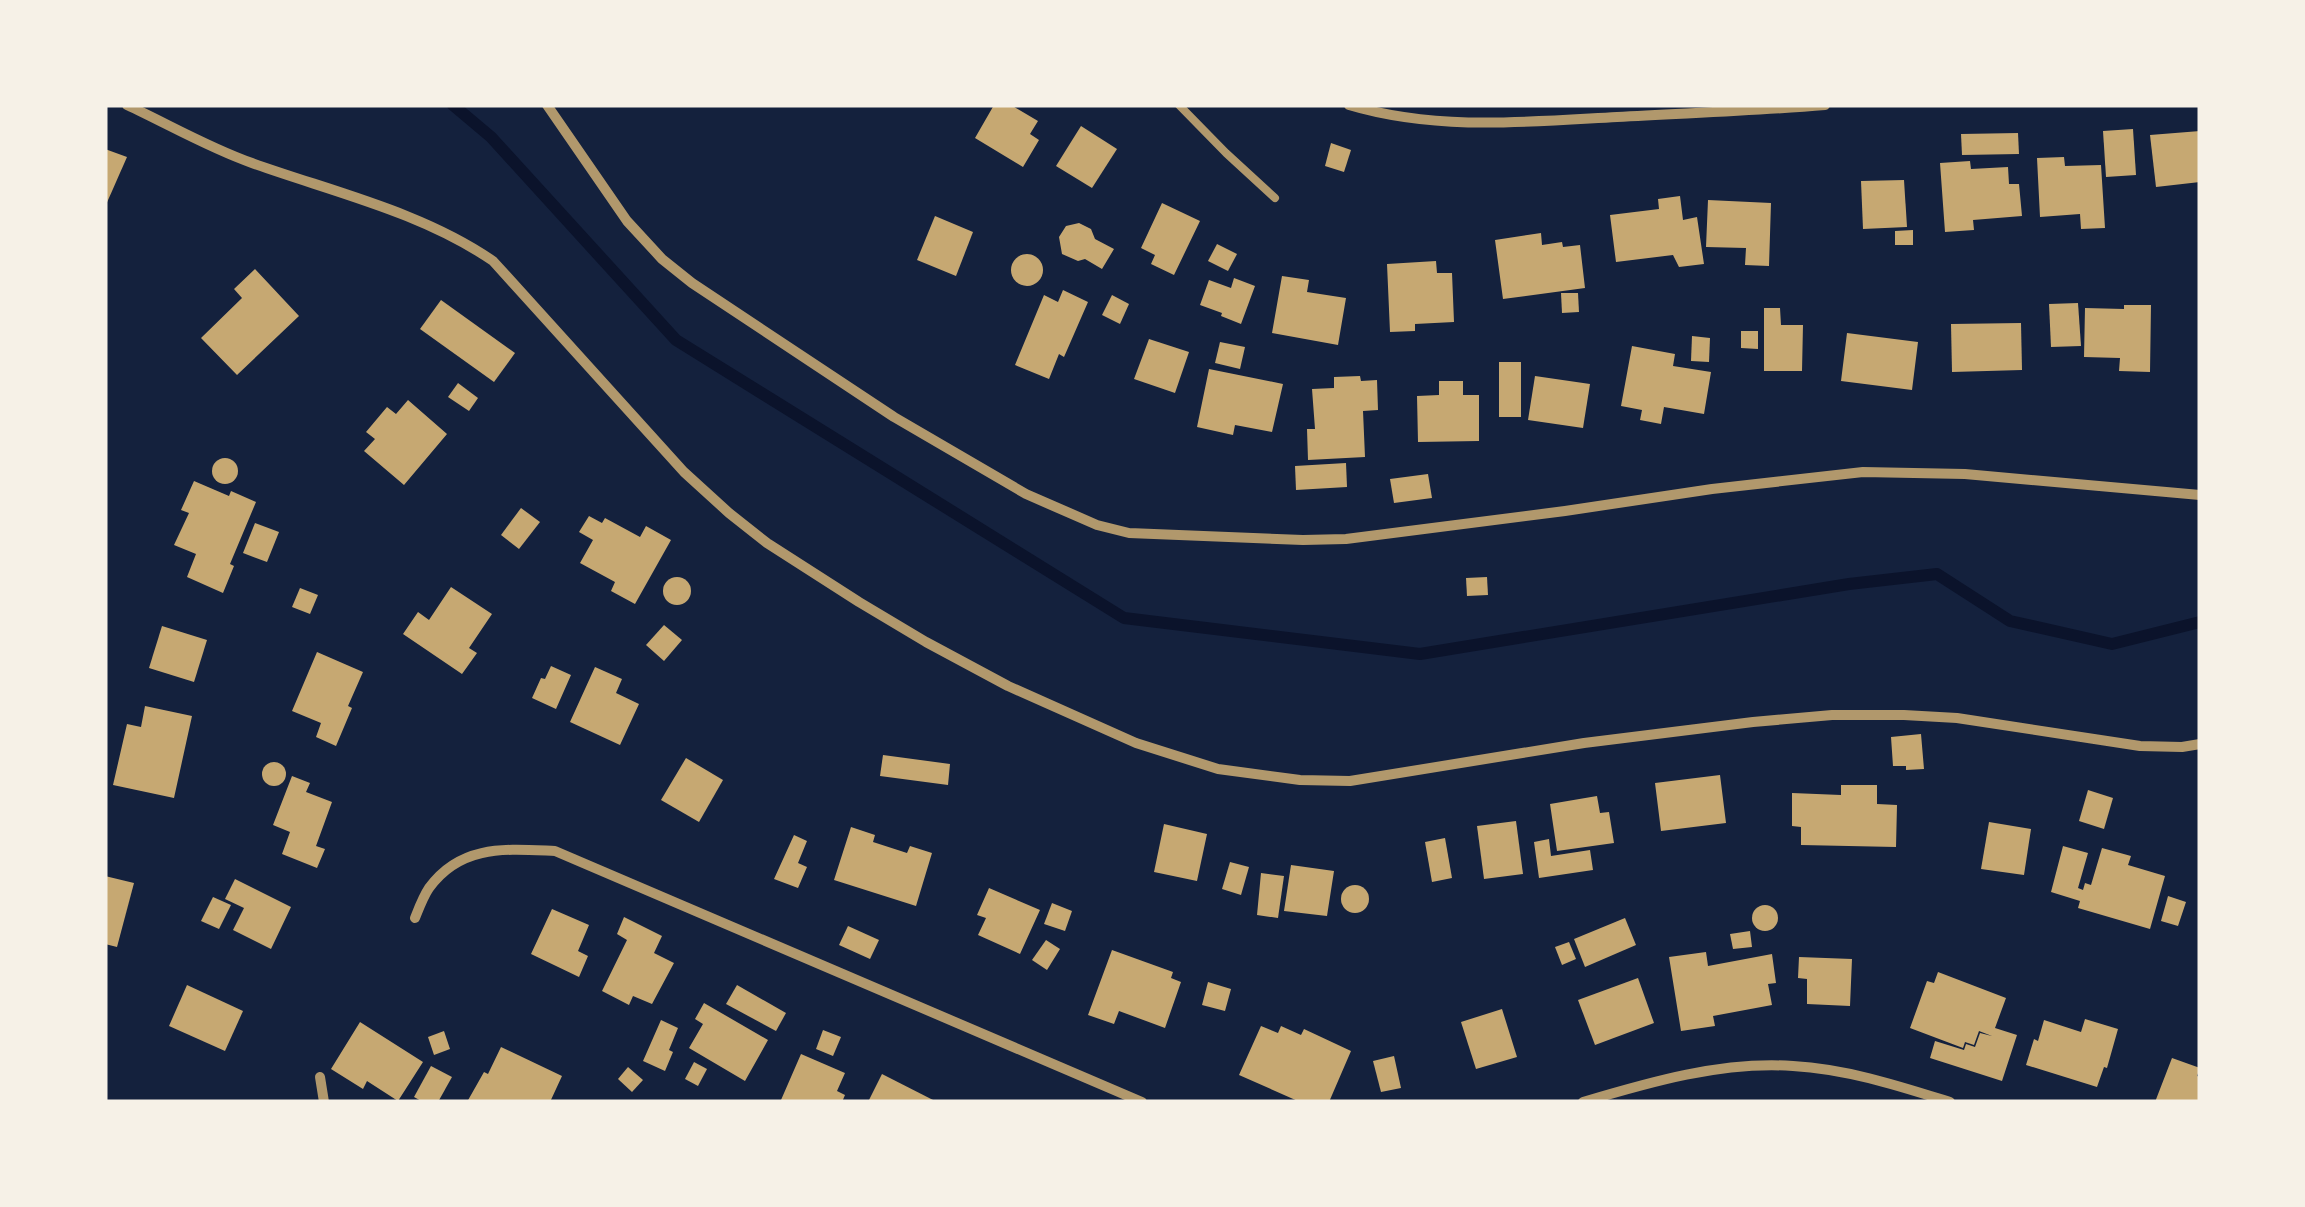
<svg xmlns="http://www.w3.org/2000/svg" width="2305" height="1207" font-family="'Fira Sans Condensed',sans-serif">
  <rect width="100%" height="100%" fill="#14213d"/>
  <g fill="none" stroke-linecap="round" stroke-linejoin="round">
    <polyline stroke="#0b132b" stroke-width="12" points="453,105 491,137 676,340 1124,618 1420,654 1849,584 1937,574 2010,621 2112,644 2200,622"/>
  </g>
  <g fill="#c6a872">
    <polygon points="994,105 1011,105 1038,121 1030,134 1039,140 1023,167 975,138"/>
    <polygon points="1081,126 1117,149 1092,188 1056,166"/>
    <polygon points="2133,129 2136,175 2106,177 2103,131"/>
    <polygon points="2200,131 2200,182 2156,187 2150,135"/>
    <polygon points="2018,133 2019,154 1962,155 1961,134"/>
    <polygon points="1331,143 1351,150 1344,172 1325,166"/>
    <polygon points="105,149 127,157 105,207"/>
    <polygon points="2064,157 2065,166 2101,165 2105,228 2081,229 2080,214 2040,217 2037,158"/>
    <polygon points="1970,161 1971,169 2008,167 2009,184 2019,184 2022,216 1973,220 1974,230 1945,232 1940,163"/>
    <polygon points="1904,180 1907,227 1863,229 1861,181"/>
    <polygon points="1680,196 1683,220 1697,217 1704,264 1679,267 1673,255 1616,262 1610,215 1659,209 1658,199"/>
    <polygon points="1708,200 1771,203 1769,266 1745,265 1746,248 1706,247"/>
    <polygon points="1162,203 1200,221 1174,275 1151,264 1155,255 1141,248"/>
    <polygon points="935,216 973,232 956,276 917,260"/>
    <polygon points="1079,223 1091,229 1095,239 1114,249 1102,269 1085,259 1078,261 1062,254 1059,237 1066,226"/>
    <polygon points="1913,230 1913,245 1895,245 1895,231"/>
    <polygon points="1541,233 1542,245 1562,242 1563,247 1580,245 1585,288 1503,299 1495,240"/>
    <polygon points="1217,244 1237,254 1228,271 1208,261"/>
    <circle cx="1027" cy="270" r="16"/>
    <polygon points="1436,261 1437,273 1452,273 1454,322 1415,324 1415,331 1390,332 1387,264"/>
    <polygon points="255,269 299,316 237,375 201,338 242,298 234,289"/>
    <polygon points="1282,276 1309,280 1307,292 1346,298 1338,345 1272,333"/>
    <polygon points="1234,278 1255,286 1241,324 1221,316 1222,313 1200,305 1209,280 1231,288"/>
    <polygon points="1063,290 1088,302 1064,357 1059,354 1049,379 1015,365 1044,295 1058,302"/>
    <polygon points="1561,293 1578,293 1579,312 1562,313"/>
    <polygon points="1112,295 1129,304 1120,324 1102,315"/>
    <polygon points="441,300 515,353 494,382 420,329"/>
    <polygon points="2078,303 2081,346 2051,347 2049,304"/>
    <polygon points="2124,305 2151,305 2150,372 2119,371 2120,358 2084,357 2085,308 2124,309"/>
    <polygon points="1764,308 1780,308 1781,325 1803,325 1802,371 1764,371"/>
    <polygon points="2021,323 2022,370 1952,372 1951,324"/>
    <polygon points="1741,331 1758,331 1758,349 1741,348"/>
    <polygon points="1847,333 1918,342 1912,390 1841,381"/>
    <polygon points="1692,336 1710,338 1709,362 1691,361"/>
    <polygon points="1149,339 1189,352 1175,393 1134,379"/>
    <polygon points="1220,342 1245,347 1240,369 1215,363"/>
    <polygon points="1632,346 1675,354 1673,366 1711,372 1704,414 1664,407 1661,424 1640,420 1642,410 1621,406"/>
    <rect x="1499" y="362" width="22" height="55"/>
    <polygon points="1209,369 1283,384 1272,432 1235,425 1233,435 1197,427"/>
    <polygon points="1360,376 1361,381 1377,380 1378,410 1363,411 1365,457 1308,460 1307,429 1315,429 1312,389 1334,388 1334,377"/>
    <polygon points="1535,376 1590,384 1583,428 1528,420"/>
    <polygon points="1439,381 1463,381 1463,395 1479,395 1479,441 1418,442 1417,396 1439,395"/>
    <polygon points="458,383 478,398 469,411 448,397"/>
    <polygon points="408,400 447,434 404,485 364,451 375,439 366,432 387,407 396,414"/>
    <circle cx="225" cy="471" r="13"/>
    <polygon points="1346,463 1347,487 1296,490 1295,466"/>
    <polygon points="1428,474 1432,498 1394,503 1390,479"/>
    <polygon points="194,481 229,496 231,491 256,502 230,564 234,566 223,593 187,577 196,554 174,545 189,513 181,510"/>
    <polygon points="521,508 540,522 519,549 501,535"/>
    <polygon points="589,516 602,523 605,518 640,537 646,526 671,540 635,604 611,591 615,582 580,563 593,540 579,532"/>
    <polygon points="255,523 279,532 267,562 243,553"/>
    <circle cx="677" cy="591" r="14"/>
    <polygon points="1487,577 1488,595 1467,596 1466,578"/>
    <polygon points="451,587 492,614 469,648 477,653 462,674 403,634 418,612 429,620"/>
    <polygon points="300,588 318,595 310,614 292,607"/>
    <polygon points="664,625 682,640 664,661 646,645"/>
    <polygon points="162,626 207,640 194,682 149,668"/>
    <polygon points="317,652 363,672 348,706 352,708 336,746 316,737 321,723 292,711"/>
    <polygon points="551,666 571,675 556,709 532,698 541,678 545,679"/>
    <polygon points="595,667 622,679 616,693 639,704 620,745 570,722"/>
    <polygon points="145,706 192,716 174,798 113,785 127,724 141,727"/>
    <polygon points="1921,734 1924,769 1906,770 1906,766 1893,766 1891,737"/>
    <polygon points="883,755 950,764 948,785 880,776"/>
    <polygon points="686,758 723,780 699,822 661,800"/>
    <circle cx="274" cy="774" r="12"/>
    <polygon points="1720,775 1726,823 1661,831 1655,783"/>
    <polygon points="292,776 310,783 306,792 332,802 316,846 325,849 317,868 282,854 290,832 273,825"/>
    <polygon points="1841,785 1877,785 1877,804 1897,805 1896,847 1801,845 1801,827 1792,826 1792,793 1841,795"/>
    <polygon points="2088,790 2113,798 2104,829 2079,821"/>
    <polygon points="1597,796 1600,813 1609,812 1614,843 1557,851 1550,804"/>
    <polygon points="1516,821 1523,874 1484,879 1477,826"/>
    <polygon points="1989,822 2031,829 2024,875 1981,869"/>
    <polygon points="1164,824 1207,834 1197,881 1154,872"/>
    <polygon points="851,827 875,835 873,842 907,853 910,846 932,853 916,906 834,880"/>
    <polygon points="794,835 807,841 798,863 807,867 798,888 774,879"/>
    <polygon points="1445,838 1452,878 1432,882 1425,842"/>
    <polygon points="1549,839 1551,856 1590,850 1593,870 1539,878 1534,842"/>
    <polygon points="2063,846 2088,853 2078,888 2083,890 2085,883 2091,885 2102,848 2131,856 2128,865 2165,876 2150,929 2078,908 2080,901 2051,892"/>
    <polygon points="1230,862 1249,867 1241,895 1222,889"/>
    <polygon points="1291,865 1334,871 1327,916 1284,911"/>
    <polygon points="1261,873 1284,876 1278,918 1257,915"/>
    <polygon points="105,876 134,883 117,947 105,944"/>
    <polygon points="235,879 291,907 271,949 233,930 244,908 225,899"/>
    <circle cx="1355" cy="899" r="14"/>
    <polygon points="989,888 1040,910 1020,954 978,935 986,918 977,915"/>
    <polygon points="2168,896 2186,902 2178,926 2161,921"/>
    <polygon points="213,897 231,905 219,929 201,921"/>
    <polygon points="1052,903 1072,911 1065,931 1044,924"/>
    <circle cx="1765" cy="918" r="13"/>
    <polygon points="552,909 589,925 578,951 588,956 579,977 531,954"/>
    <polygon points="624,917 662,936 654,953 674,963 652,1004 633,996 629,1005 602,991 627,940 617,934"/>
    <polygon points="1625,918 1636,945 1585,967 1574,939"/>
    <polygon points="848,926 879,940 870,959 839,945"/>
    <polygon points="1750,931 1752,947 1733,949 1730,934"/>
    <polygon points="1046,940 1060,949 1047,970 1032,960"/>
    <polygon points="1569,942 1576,959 1562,965 1555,947"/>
    <polygon points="1112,950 1173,972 1171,978 1181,982 1165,1028 1119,1011 1114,1024 1088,1015"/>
    <polygon points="1706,952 1708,966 1772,954 1776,983 1768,984 1772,1005 1713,1016 1715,1026 1681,1031 1669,957"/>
    <polygon points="1799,957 1852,959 1850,1006 1807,1004 1807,979 1798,978"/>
    <polygon points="1938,972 2006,998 1995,1028 2017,1035 2002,1081 1930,1058 1935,1041 1964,1050 1966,1044 1975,1047 1980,1033 1992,1036 1979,1031 1974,1045 1965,1042 1963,1048 1910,1028 1927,981 1934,983"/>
    <polygon points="1638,978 1654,1023 1595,1045 1578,1000"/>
    <polygon points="1208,982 1231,989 1225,1011 1202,1005"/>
    <polygon points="187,985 243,1011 225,1051 169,1026"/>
    <polygon points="737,985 786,1013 776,1031 726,1004"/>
    <polygon points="704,1003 768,1040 745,1081 689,1048 703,1024 695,1019"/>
    <polygon points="1502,1009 1517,1057 1476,1069 1461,1022"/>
    <polygon points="2085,1019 2118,1029 2107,1068 2104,1067 2097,1087 2026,1065 2034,1039 2038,1041 2044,1020 2081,1032"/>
    <polygon points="661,1020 678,1028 669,1050 673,1052 665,1071 643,1061"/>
    <polygon points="360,1022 423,1062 398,1101 367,1081 363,1089 331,1069"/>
    <polygon points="1261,1026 1278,1033 1281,1026 1301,1035 1304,1029 1351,1051 1329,1102 1300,1102 1239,1075"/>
    <polygon points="823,1030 841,1037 833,1056 816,1049"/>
    <polygon points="444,1031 450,1049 434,1055 428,1037"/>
    <polygon points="501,1047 562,1076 550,1102 467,1102 484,1072 488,1074"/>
    <polygon points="801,1054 845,1073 837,1091 845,1095 842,1102 781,1100"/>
    <polygon points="1394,1056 1401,1088 1381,1092 1373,1061"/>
    <polygon points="2172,1058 2200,1068 2197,1076 2200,1077 2200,1102 2155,1102"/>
    <polygon points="694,1062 707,1069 698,1086 685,1079"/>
    <polygon points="431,1066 452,1077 438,1102 423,1102 414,1097"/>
    <polygon points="628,1067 643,1080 632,1092 618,1079"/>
    <polygon points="882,1074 937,1102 868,1102"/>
  </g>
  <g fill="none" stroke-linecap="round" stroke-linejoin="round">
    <polyline stroke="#b1986c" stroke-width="8" points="1179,105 1226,153 1275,198"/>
    <g stroke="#b1986c" stroke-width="10">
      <path d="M127,105c41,19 82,43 125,58 81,29 170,49 241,98l191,211 45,41 38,30 92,59 67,40 82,44 128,57 82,26 82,11 50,1 234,-38 169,-21 79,-7h72l53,3 183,28 42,1 18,-3"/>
      <polyline points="547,105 627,221 662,259 692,283 894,417 1026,494 1097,525 1129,533 1303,540 1346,539 1565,511 1712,489 1863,472 1965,474 2200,495"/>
      <path d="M1349,105c87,26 178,17 268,12 69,-4 139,-6 208,-12"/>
      <path d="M415,918c4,-10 8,-21 14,-30 32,-44 77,-39 126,-37l587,251"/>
      <polyline points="320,1077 324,1102"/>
      <path d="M1583,1102c67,-20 139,-41 210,-36 54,3 106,20 157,36"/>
    </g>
  </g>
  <rect width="2305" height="1207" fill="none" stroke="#f6f1e7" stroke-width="215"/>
</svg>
